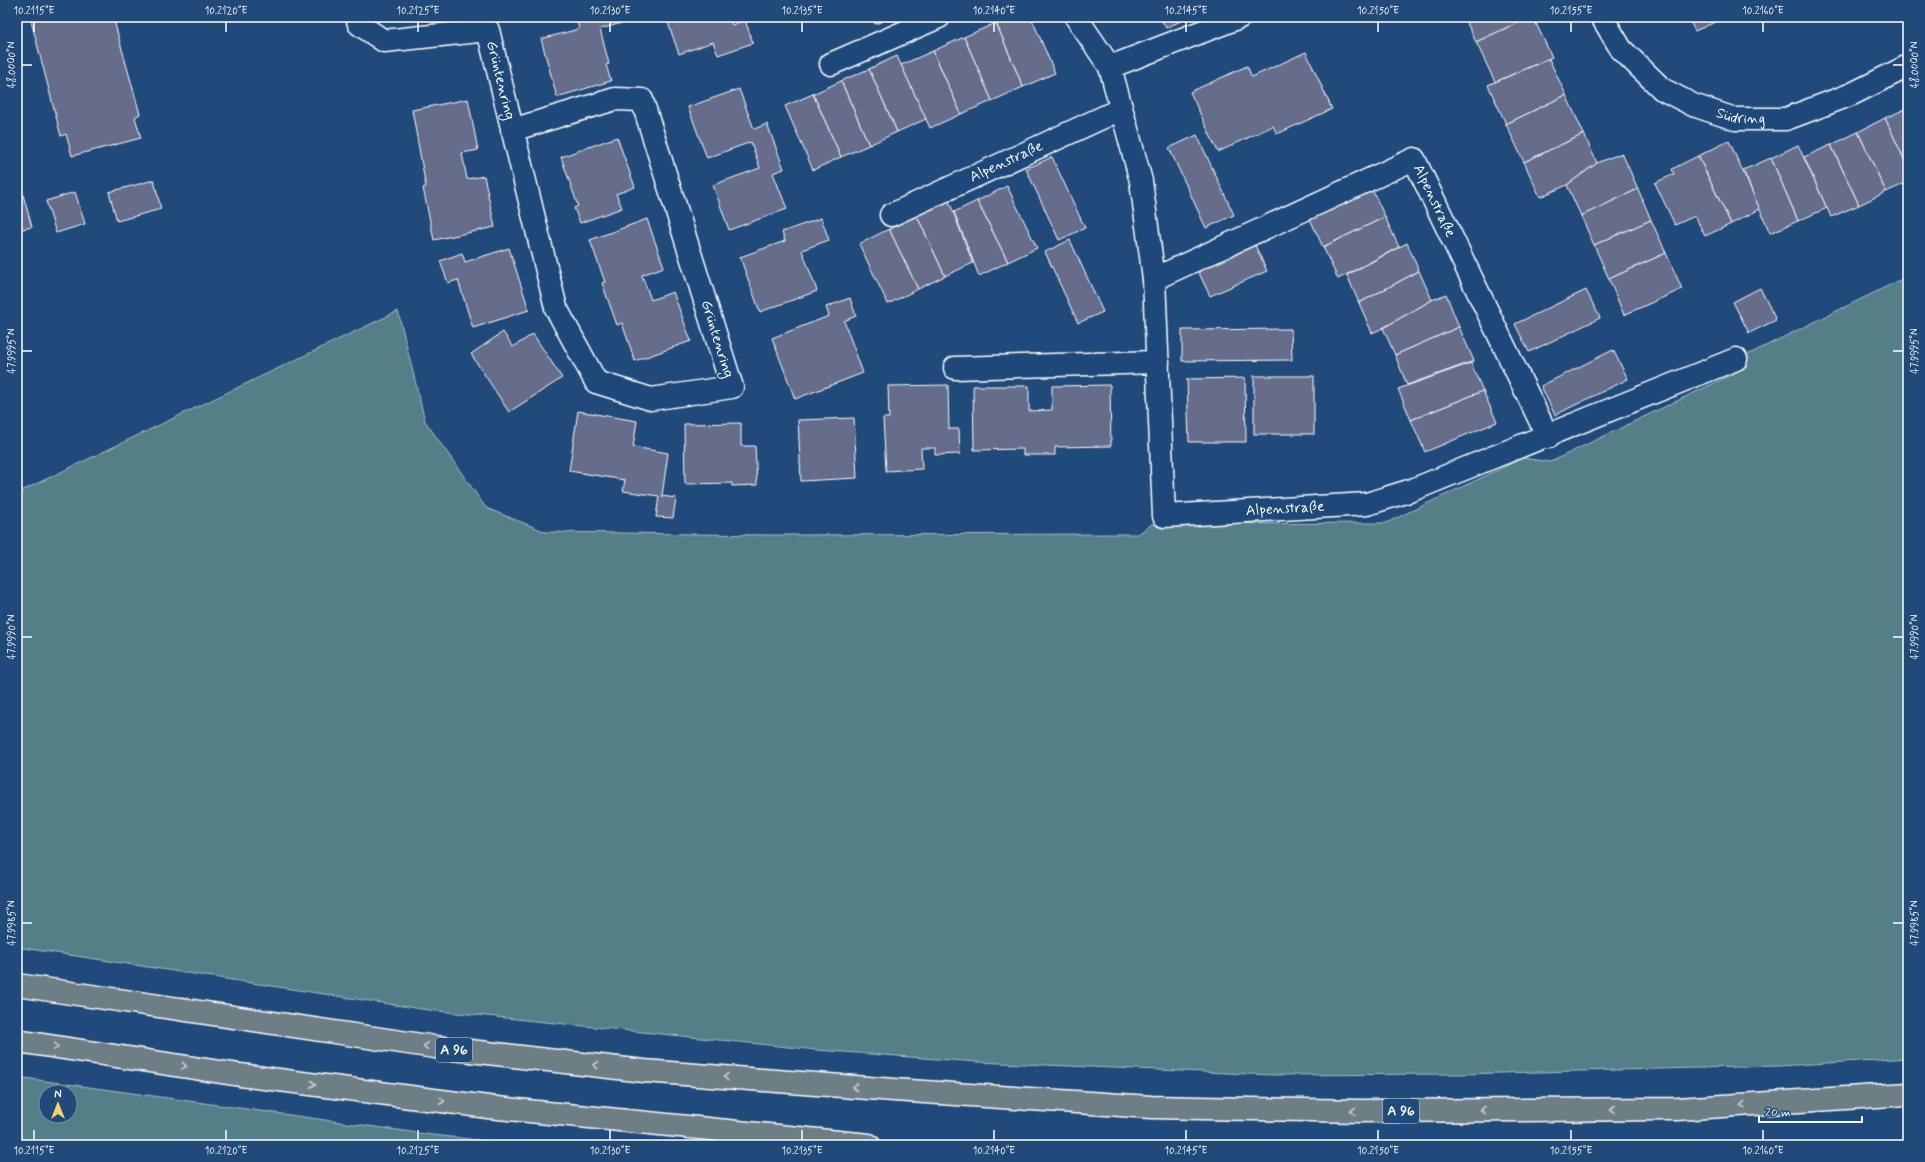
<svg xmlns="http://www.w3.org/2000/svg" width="1925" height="1162" font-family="Mynerve,sans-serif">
  <rect width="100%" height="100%" fill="#1f4a7a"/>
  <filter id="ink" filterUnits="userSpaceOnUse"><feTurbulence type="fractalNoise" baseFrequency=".025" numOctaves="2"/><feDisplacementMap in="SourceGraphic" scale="8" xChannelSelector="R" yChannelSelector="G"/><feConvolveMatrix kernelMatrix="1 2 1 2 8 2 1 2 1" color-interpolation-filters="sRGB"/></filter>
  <g filter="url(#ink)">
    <g fill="#547f87" stroke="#aabfc3" fill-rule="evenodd">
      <polygon points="1908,276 1908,1058 1779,1066 1459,1074 1272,1075 977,1062 817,1050 428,1010 17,947 17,493 398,311 425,421 486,508 546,532 771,535 1138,534 1152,524 1386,523 1523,458 1550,462 1739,371 1747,355"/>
      <path d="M17,1077l416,58 90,10h-506zM46,1092h24v24h-24z"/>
    </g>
    <g fill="#666d8b" stroke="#fff">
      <polygon points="30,17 113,17 140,114 135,117 141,138 72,156 66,134 61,136"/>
      <polygon points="576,17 620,17 622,23 600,29 609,64 606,65 611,81 557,97 541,39 579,29"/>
      <polygon points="666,17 729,17 732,25 745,20 753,43 718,55 713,42 679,54"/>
      <polygon points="872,17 893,17 875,24"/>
      <polygon points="1011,17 1031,17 1055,73 1023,87 996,23"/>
      <polygon points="1160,17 1189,17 1166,28"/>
      <polygon points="1464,17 1530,17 1476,42"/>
      <polygon points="1530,17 1533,17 1552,57 1495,82 1476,42"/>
      <polygon points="1688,17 1721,17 1722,19 1695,31"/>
      <polygon points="996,23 1023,87 992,101 964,37"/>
      <polygon points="964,37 992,101 961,114 933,51"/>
      <polygon points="933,51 961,114 930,128 901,65"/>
      <polygon points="1306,52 1332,109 1277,134 1273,126 1218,152 1190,92 1247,66 1252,77"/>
      <polygon points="897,56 926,119 897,132 869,69"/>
      <polygon points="1549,59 1566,95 1506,124 1488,85"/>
      <polygon points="869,69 897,132 869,145 841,81"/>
      <polygon points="841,81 869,145 841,157 813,94"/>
      <polygon points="739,89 754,129 767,124 784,169 773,173 787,209 729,230 713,185 760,168 751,142 707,158 688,107"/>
      <polygon points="813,94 841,157 813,170 785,106"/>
      <polygon points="1566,95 1584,134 1524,162 1506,124"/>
      <polygon points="468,99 478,150 462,153 467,179 484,176 495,227 434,240 423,188 426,187 412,110"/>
      <polygon points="1908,108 1908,168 1885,118"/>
      <polygon points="1885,118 1908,168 1908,182 1886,192 1858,132"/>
      <polygon points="1858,132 1886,192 1859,205 1831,145"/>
      <polygon points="1584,134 1597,163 1567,185 1540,197 1524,162"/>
      <polygon points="1197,135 1234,215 1206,228 1169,148"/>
      <polygon points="617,137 635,187 616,194 622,208 580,223 574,208 578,206 561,157"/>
      <polygon points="1729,141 1760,209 1731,224 1698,156"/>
      <polygon points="1798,145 1827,208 1798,221 1771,158"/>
      <polygon points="1831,145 1859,205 1831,217 1804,157"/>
      <polygon points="1622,153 1638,189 1581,216 1567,185 1597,163"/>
      <polygon points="1698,156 1731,224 1705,236 1695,216 1675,225 1655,183 1674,174 1672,169"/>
      <polygon points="1052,157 1085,228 1059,240 1026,169"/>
      <polygon points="1771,158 1798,221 1770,233 1743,170"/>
      <polygon points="18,177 32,227 17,230 17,178"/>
      <polygon points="154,180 161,209 117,221 109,192"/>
      <polygon points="1007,186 1037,248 1008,262 977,201"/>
      <polygon points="1372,189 1385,217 1323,247 1310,219"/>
      <polygon points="1638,189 1651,220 1594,245 1581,216"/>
      <polygon points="75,192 85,224 56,233 46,201"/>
      <polygon points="949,201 973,263 945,276 917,216"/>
      <polygon points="977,201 1008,262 979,276 954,212"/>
      <polygon points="917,216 945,276 918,289 889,229"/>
      <polygon points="1385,217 1399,247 1338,279 1323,247"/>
      <polygon points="821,218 829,240 802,250 817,291 760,312 740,257 785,241 782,232"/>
      <polygon points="647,219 664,267 642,275 651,300 673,292 691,341 635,361 622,323 617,325 602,283 605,282 590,240"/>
      <polygon points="1651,220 1666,253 1609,279 1594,245"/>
      <polygon points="889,229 918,289 888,304 859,244"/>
      <polygon points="1070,240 1103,312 1078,323 1045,252"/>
      <polygon points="1254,243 1267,271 1210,296 1197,269"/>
      <polygon points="1407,243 1419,271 1359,303 1347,275"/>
      <polygon points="509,248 529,310 473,328 458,280 448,283 440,261 462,253 465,262"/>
      <polygon points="1666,253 1682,289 1624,315 1609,279"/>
      <polygon points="1419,271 1432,300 1383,328 1372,333 1359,303"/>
      <polygon points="1760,288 1776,320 1749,333 1733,302"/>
      <polygon points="1586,290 1600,318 1529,352 1515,324"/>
      <polygon points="1446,294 1459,327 1395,355 1383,328 1432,300"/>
      <polygon points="850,298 856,316 844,321 863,373 795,399 772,338 829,316 826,307"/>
      <polygon points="1459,327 1474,361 1407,385 1395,355"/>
      <polygon points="1291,329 1292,360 1182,361 1182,330"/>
      <polygon points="503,332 513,347 533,334 562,378 509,412 471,354"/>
      <polygon points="1613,350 1628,379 1555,415 1541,386"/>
      <polygon points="1471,363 1483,391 1411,420 1398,389"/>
      <rect x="1254" y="376" width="60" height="58"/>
      <polygon points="1245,378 1246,442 1189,442 1187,379"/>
      <polygon points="948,385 949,429 959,429 960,454 935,455 935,448 921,448 922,469 886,471 883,418 889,418 888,386"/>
      <polygon points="1110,385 1111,446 1055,447 1055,455 1023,455 1023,449 974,450 973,386 1029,386 1029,411 1052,410 1052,386"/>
      <polygon points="1483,391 1497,422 1425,452 1411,420"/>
      <polygon points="578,411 637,421 633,447 668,453 662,496 676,498 673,518 656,517 659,496 623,491 625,480 569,471"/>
      <polygon points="854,418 857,478 801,481 798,420"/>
      <polygon points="741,423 741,446 755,446 757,485 732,486 732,483 685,484 684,424"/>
    </g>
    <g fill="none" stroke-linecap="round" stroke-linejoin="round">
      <defs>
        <g id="street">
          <path id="s1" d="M357,17l2,7 25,17 104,-11 68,278 40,74 55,17 81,-12 -90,-287 -27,-1 -103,31"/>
          <path id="s2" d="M1076,17l34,50 31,114 13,98 10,237 203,-12 45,-14 324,-131"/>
          <path id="s3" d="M1602,17l19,32 41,40 31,16 42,14h51l66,-25 56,-28"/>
          <polyline points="831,64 939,17"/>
          <polyline points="1110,67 1240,17"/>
          <path id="s4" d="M891,215l230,-106"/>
          <path id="s5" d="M1154,279l260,-120 134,278"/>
          <polyline points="955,368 1158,362"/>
        </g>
        <g id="highway">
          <polyline points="17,985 435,1047 644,1071 894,1090 1151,1107 1361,1111 1677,1109 1908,1094"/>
          <polyline points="17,1041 240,1075 488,1107 869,1145"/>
        </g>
      </defs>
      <use href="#street" stroke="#fff" stroke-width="25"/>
      <use href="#highway" stroke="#fff" stroke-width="25"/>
      <use href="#street" stroke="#1f4a7a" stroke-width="22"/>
      <use href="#highway" stroke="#6d7e84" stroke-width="22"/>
    </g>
    <defs><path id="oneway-chevron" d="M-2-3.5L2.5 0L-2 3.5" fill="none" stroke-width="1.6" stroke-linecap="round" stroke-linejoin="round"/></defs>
    <g stroke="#ccd2d4">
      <use href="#oneway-chevron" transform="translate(426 1046) rotate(-172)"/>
      <use href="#oneway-chevron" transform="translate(56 1047) rotate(9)"/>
      <use href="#oneway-chevron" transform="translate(596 1065) rotate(-174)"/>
      <use href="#oneway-chevron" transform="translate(184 1066) rotate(9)"/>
      <use href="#oneway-chevron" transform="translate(726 1077) rotate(-176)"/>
      <use href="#oneway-chevron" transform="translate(313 1084) rotate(7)"/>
      <use href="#oneway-chevron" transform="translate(855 1087) rotate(-176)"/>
      <use href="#oneway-chevron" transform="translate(442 1101) rotate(7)"/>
      <use href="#oneway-chevron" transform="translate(1743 1105) rotate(177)"/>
      <use href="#oneway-chevron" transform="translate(1613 1109) rotate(180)"/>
      <use href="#oneway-chevron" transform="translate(1483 1110) rotate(180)"/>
      <use href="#oneway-chevron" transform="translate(1353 1111) rotate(-179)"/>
    </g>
  </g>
  <path fill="none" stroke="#fff" stroke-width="1.5" d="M34,22v10M226,22v10M418,22v10M610,22v10M802,22v10M994,22v10M1186,22v10M1378,22v10M1571,22v10M1763,22v10M22,65h10M1893,65h10M22,351h10M1893,351h10M22,637h10M1893,637h10M22,923h10M1893,923h10M34,1130v10M226,1130v10M418,1130v10M610,1130v10M802,1130v10M994,1130v10M1186,1130v10M1378,1130v10M1571,1130v10M1763,1130v10"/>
  <g text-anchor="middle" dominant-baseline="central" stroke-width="3.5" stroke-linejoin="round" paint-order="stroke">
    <g fill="#1f4a7a" stroke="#bcc9d7" stroke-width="1">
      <rect x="436" y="1038" width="36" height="24" rx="3"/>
      <rect x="1383" y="1099" width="36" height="24" rx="3"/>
    </g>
    <g font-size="14" font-weight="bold" fill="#fff">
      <text x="454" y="1050">A 96</text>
      <text x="1401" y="1111">A 96</text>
    </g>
    <g font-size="15" fill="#fff" stroke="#1f4a7a">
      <text stroke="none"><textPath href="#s1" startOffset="194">Grüntenring</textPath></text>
      <text stroke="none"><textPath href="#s3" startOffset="179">Südring</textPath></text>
      <text stroke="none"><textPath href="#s4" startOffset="127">Alpenstraße</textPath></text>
      <text stroke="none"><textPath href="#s5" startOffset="333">Alpenstraße</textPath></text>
      <text transform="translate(717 339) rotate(73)">Grüntenring</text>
      <text stroke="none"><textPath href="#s2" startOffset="636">Alpenstraße</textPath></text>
    </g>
  </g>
  <rect width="1925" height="1162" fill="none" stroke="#1f4a7a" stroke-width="44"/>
  <g transform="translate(58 1104)"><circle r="19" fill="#1f4a7a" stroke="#7992af"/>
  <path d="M0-3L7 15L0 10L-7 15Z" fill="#ffd166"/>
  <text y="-6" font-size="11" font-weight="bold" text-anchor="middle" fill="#ffffff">N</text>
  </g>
  <path d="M1759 1116v6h103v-6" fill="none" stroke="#ffffff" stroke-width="2"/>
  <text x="1765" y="1116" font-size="12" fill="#ffffff" stroke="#1f4a7a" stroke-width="3" paint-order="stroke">20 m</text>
  <rect x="22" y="22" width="1881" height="1118" fill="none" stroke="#fff" stroke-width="1.5"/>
  <g font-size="10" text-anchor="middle" fill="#fff">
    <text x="34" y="14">10.2115°E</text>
    <text x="226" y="14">10.2120°E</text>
    <text x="418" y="14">10.2125°E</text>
    <text x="610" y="14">10.2130°E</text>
    <text x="802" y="14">10.2135°E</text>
    <text x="994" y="14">10.2140°E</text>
    <text x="1186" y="14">10.2145°E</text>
    <text x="1378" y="14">10.2150°E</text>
    <text x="1571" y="14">10.2155°E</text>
    <text x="1763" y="14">10.2160°E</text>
    <text transform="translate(11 65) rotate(-90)" y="4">48.0000°N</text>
    <text transform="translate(1914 65) rotate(-90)" y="4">48.0000°N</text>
    <text transform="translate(11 351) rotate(-90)" y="4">47.9995°N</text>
    <text transform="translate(1914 351) rotate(-90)" y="4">47.9995°N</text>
    <text transform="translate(11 637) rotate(-90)" y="4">47.9990°N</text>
    <text transform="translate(1914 637) rotate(-90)" y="4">47.9990°N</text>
    <text transform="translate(11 923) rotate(-90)" y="4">47.9985°N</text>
    <text transform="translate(1914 923) rotate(-90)" y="4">47.9985°N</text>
    <text x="34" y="1154">10.2115°E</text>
    <text x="226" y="1154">10.2120°E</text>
    <text x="418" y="1154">10.2125°E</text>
    <text x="610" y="1154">10.2130°E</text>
    <text x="802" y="1154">10.2135°E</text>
    <text x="994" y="1154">10.2140°E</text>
    <text x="1186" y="1154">10.2145°E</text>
    <text x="1378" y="1154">10.2150°E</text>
    <text x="1571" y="1154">10.2155°E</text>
    <text x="1763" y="1154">10.2160°E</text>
  </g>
</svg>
